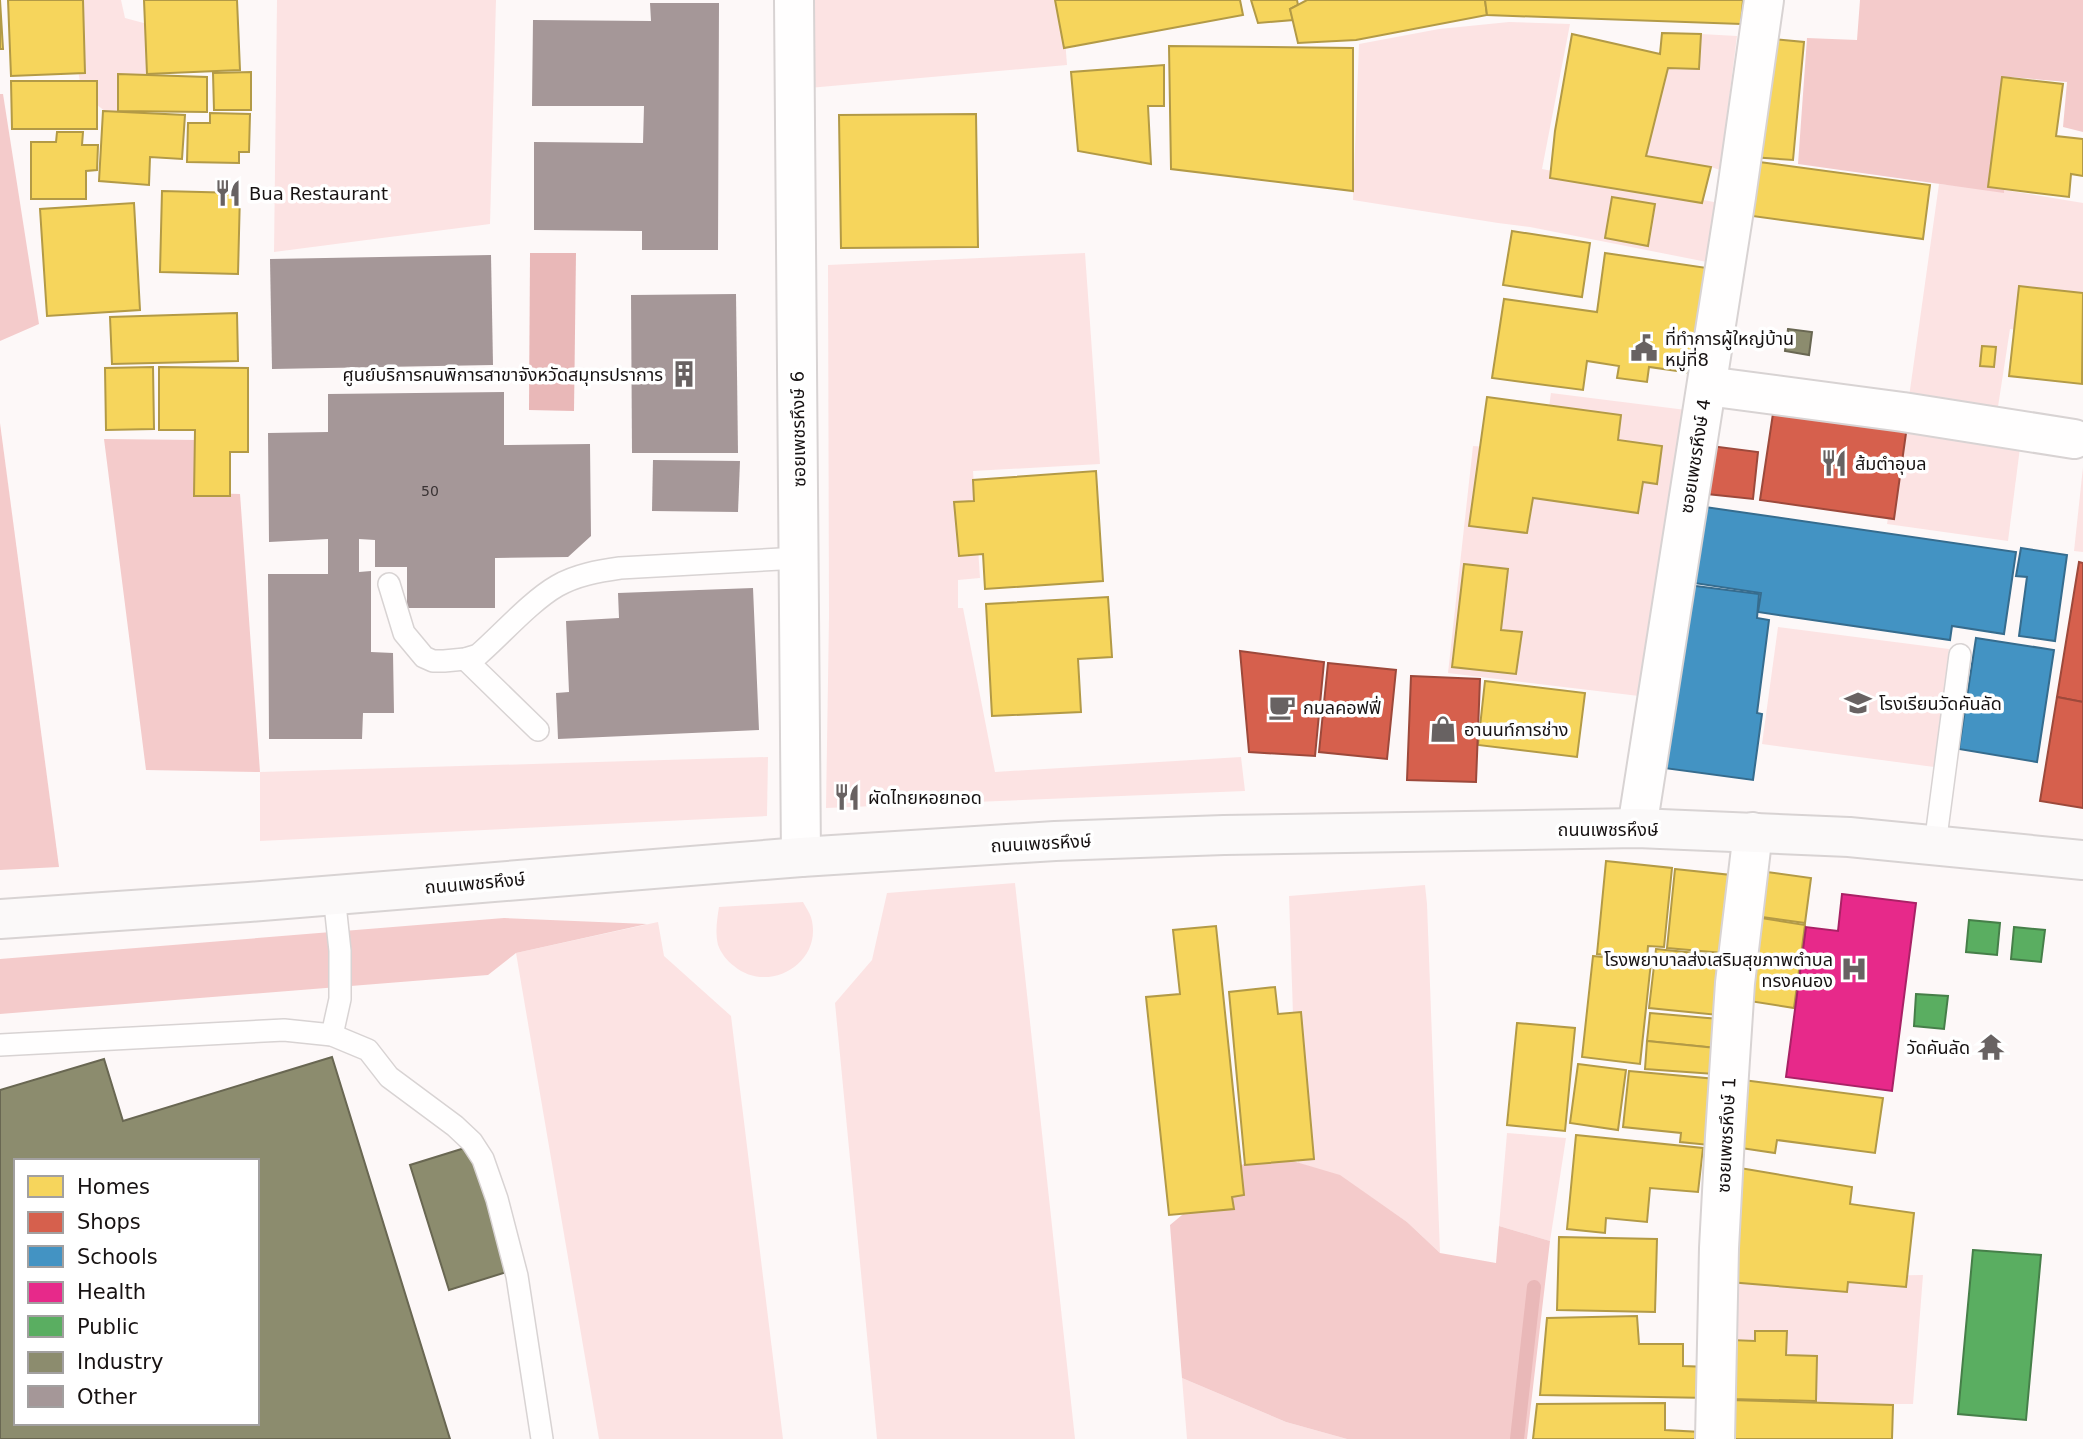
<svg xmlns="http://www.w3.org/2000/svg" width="2083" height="1439" font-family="'DejaVu Sans','Noto Sans Thai',sans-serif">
  <rect width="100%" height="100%" fill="#fdf8f8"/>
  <g fill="#fce3e3">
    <polygon points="67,0 121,0 125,18 151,25 159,79 116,120 81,92 70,1"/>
    <polygon points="277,0 496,0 490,224 274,252"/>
    <polygon points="809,0 1062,0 1067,65 809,88"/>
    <polygon points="1509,22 1570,24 1542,169 1719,203 1712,263 1530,227 1498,223 1353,200 1359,44 1439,29"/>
    <polygon points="1701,34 1737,36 1720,170 1711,167 1646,156 1668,68 1699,69"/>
    <polygon points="1939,184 2005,190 2083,203 2083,338 2010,329 1997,413 1909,397"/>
    <polygon points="1085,253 1100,464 973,471 980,578 958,580 958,608 963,608 995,772 1241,757 1245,791 826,808 829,617 828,265"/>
    <polygon points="1551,393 1686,410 1639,696 1448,673 1473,446 1543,451"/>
    <polygon points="1904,421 2021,440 2008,541 1887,524"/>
    <polygon points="2083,467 2083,552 2074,551"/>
    <polygon points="1778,627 1949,649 1934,767 1762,744"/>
    <polygon points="768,757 767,816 260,841 260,772"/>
    <polygon points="1015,883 1075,1439 877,1439 835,1003 872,960 887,893"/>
    <polygon points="1425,885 1427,904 1440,1253 1407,1222 1340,1176 1298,1163 1289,896"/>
    <path d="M803,902c3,6 8,12 9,19 9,44 -45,73 -78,45 -7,-5 -13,-13 -16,-21 -3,-13 -1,-25 1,-38z"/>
    <polygon points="658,922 664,956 731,1016 783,1439 599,1439 516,953"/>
    <polygon points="1507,1133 1566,1138 1550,1241 1499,1226"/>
    <polygon points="1923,1275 1913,1404 1793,1404 1795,1362 1727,1358 1733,1278"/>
    <polygon points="1182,1378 1286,1422 1347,1439 1187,1439"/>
  </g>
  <g fill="#f4cbcb">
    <polygon points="1860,0 2083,0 2083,132 2063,127 2067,82 2010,77 2004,193 1798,164 1807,38 1857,40"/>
    <polygon points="0,94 3,94 39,324 0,341"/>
    <polygon points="0,423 59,867 0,870"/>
    <polygon points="104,439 199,440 203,493 240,494 260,772 146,770"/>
    <polygon points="504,918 647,924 516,953 488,975 0,1014 0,959"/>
    <polygon points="1259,1151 1340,1175 1407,1222 1440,1253 1496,1263 1499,1226 1550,1241 1527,1439 1347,1439 1286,1422 1182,1378 1170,1225"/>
  </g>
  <polygon fill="#e9b8b8" points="530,253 576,253 574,411 529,410"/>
  <g fill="#f6d55c" stroke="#b39a46" stroke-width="2">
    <polygon points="0,0 3,49 0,49"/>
    <polygon points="8,0 83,0 85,73 11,76"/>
    <polygon points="144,0 237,0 240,70 147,74"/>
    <polygon points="1055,0 1240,0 1243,15 1064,48"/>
    <polygon points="1251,0 1297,0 1298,5 1290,9 1293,20 1258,23"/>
    <polygon points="1307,0 1485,0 1487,15 1356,40 1298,43 1290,9"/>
    <polygon points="1485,0 1743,0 1741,24 1487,15"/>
    <polygon points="1662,33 1701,34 1699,69 1668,68 1646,156 1711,167 1702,203 1550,178 1555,131 1572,34 1660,54"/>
    <polygon points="1763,38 1804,42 1793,160 1751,157"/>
    <polygon points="1169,46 1353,48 1353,191 1171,169"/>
    <polygon points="1164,65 1164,106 1148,106 1151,164 1078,151 1071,72"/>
    <polygon points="251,72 251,110 214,110 213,73"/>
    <polygon points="118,74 207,77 207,112 118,111"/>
    <polygon points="2002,77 2063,84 2056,136 2083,139 2083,176 2071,174 2069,197 1988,187"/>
    <polygon points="11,81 97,81 97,129 12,129"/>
    <polygon points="103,111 185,115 182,159 150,157 149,185 99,181"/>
    <polygon points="210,113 250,114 249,152 239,152 239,163 187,162 188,123 210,123"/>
    <polygon points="976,114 978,247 841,248 839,115"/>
    <polygon points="57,132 83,132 82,145 98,145 97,170 86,171 86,199 31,199 31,142 56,142"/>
    <polygon points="1752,161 1930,185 1923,239 1745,215"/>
    <polygon points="162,191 240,193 238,274 160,272"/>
    <polygon points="1612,197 1655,204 1648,246 1605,238"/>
    <polygon points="134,203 140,310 47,316 40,209"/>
    <polygon points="1512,231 1590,243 1582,297 1503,285"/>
    <polygon points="1605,253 1707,268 1692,373 1649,367 1647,382 1617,378 1619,366 1587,361 1583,390 1492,378 1504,299 1597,312"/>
    <polygon points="2019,286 2083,293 2082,384 2009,376"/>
    <polygon points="237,313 238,361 112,364 110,317"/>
    <polygon points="1982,346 1996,347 1994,367 1980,366"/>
    <polygon points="153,367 154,429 106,430 105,368"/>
    <polygon points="159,367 248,368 248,452 230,452 230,496 194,496 195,430 159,430"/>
    <polygon points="1487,397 1621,415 1618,440 1662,446 1657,484 1643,482 1638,513 1533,498 1527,533 1469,526"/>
    <polygon points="1096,471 1103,581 985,589 983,554 959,556 954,502 974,501 973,480"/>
    <polygon points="1464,564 1508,569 1501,630 1522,632 1516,674 1452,667"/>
    <polygon points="1108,597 1112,657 1078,659 1081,712 992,716 986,604"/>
    <polygon points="1485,681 1585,693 1577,757 1478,745"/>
    <polygon points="1606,861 1672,868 1664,947 1648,946 1647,959 1597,954"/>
    <polygon points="1675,869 1731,875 1723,953 1667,948"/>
    <polygon points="1767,872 1811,878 1805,923 1762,917"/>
    <polygon points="1755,917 1805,925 1794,1008 1743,1000"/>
    <polygon points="1216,926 1244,1195 1232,1197 1234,1209 1169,1215 1146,997 1180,994 1173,930"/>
    <polygon points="1656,949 1725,956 1718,1015 1649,1008"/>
    <polygon points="1593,956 1651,962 1640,1064 1582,1057"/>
    <polygon points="1275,987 1278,1014 1301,1012 1314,1159 1245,1165 1229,992"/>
    <polygon points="1650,1013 1719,1019 1716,1048 1647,1041"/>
    <polygon points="1517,1023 1575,1028 1565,1131 1507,1125"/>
    <polygon points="1647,1041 1716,1048 1714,1074 1645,1069"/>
    <polygon points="1578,1064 1626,1070 1618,1130 1570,1123"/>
    <polygon points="1629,1071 1716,1079 1709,1145 1680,1142 1681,1133 1623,1127"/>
    <polygon points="1743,1080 1883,1098 1875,1153 1777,1140 1775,1153 1734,1147"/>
    <polygon points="1576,1135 1703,1148 1698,1192 1650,1188 1647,1222 1606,1218 1605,1233 1567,1229"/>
    <polygon points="1734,1167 1852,1187 1850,1204 1914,1213 1906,1287 1848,1282 1847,1292 1729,1282"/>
    <polygon points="1559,1237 1657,1239 1655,1312 1557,1310"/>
    <polygon points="1637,1316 1639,1344 1683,1344 1683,1366 1709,1367 1710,1398 1540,1395 1547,1318"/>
    <polygon points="1755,1331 1787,1331 1786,1355 1817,1356 1816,1401 1731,1399 1731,1340 1755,1341"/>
    <polygon points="1730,1400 1893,1405 1892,1439 1729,1439"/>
    <polygon points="1665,1403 1665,1430 1701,1432 1701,1439 1533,1439 1537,1404"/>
  </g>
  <g fill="#d6604d" stroke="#9d493b" stroke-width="2">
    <polygon points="1774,407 1907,426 1894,519 1760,500"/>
    <polygon points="1703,445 1758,452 1753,499 1698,493"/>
    <polygon points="2079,562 2083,563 2083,702 2057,697"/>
    <polygon points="1240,651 1324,662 1315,756 1249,752"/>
    <polygon points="1328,663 1396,670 1387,759 1319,752"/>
    <polygon points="1411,676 1480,679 1476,782 1407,780"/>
    <polygon points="2057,697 2083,702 2083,808 2040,801"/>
  </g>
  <g fill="#4393c3" stroke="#366c8e" stroke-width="2">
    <polygon points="1705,507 2016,552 2004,634 1952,626 1950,640 1758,612 1761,593 1694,583"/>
    <polygon points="2021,548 2067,555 2055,641 2019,636 2027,577 2016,576"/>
    <polygon points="1688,585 1759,594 1757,618 1769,620 1757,713 1762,714 1753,780 1664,768"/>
    <polygon points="1976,638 2054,650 2037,762 1959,749"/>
  </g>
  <polygon fill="#e7298a" stroke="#a92266" stroke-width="2" points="1842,894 1916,903 1892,1091 1786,1077 1806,927 1838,931"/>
  <g fill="#5aae61" stroke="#467f49" stroke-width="2">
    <polygon points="1969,920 2000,923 1997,955 1966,952"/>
    <polygon points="2014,927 2045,930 2041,962 2011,959"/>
    <polygon points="1916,994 1948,996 1944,1029 1914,1026"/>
    <polygon points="1973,1250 2041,1255 2026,1420 1958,1414"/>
  </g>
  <g fill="#8c8c6e" stroke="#696752" stroke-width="2" fill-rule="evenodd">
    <polygon points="1788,329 1812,332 1809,355 1785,351"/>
    <path d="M332,1057l118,382h-450v-349l104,-31 19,62zM16,1161h241v262h-241z"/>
    <polygon points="471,1146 510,1271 449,1290 410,1165"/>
  </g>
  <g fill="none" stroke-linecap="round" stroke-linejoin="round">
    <polyline stroke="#e9b8b8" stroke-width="14" points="1517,1439 1534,1287"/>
  </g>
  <g fill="#a59798">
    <polygon points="650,3 719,3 718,250 642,250 642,231 534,230 534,142 643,143 644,106 532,106 533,20 651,21"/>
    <polygon points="491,255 493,365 272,369 270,259"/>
    <polygon points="736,294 738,453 632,453 631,295"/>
    <polygon points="504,392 504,445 590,444 591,536 568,557 495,558 495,608 407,608 407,567 375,567 375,540 359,539 359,572 371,571 371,652 393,653 394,713 363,713 362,739 269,739 268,574 328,574 328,539 269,542 268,433 328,432 328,394"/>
    <polygon points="653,460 740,461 738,512 652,511"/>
    <polygon points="753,588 759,730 558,739 556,693 569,692 566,621 619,618 618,593"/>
  </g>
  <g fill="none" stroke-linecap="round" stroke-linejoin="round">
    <defs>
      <g id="service">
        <path d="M389,584l15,49 20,24 9,4h11l21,-2 13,-4c24,-21 53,-54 79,-69 19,-11 42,-15 63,-18l179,-10"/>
        <polyline points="465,659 538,730"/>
        <polyline points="1935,845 1960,655"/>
        <polyline points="332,1035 340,999 340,951 334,895"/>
        <polyline points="0,1045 284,1030 332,1035 368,1050 389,1077 455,1126 472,1142 483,1159 497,1199 517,1276 542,1439"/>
      </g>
      <g id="minor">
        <polyline points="794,0 801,857"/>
        <polyline points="1707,386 1903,412 2074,439"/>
        <polyline points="1637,828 1736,197 1764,0"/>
        <polyline points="1715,1439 1719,1248 1725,1136 1735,983 1753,832"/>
      </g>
      <polyline id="secondary" points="0,919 249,902 801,857 1055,841 1224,835 1637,828 1849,837 2083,860"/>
    </defs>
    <use href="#service" stroke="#d8d3d3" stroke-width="24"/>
    <use href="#minor" stroke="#d8d3d3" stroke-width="42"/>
    <use href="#secondary" stroke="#d8d3d3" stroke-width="42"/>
    <use href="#service" stroke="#fffefe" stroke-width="21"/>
    <use href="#minor" stroke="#fffefe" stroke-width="38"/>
    <use href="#secondary" stroke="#fbf9f9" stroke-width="38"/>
  </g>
  <defs>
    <symbol id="restaurant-bare" viewBox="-9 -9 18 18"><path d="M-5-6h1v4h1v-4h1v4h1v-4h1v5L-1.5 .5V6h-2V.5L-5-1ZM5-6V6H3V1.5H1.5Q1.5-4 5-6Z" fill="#686262" stroke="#fff" stroke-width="2.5" paint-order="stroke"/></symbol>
    <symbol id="civic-bare" viewBox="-9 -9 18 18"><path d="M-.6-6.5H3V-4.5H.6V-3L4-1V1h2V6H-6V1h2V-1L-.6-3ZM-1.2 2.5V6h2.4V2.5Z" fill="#686262" stroke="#fff" stroke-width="2.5" paint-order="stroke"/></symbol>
    <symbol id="building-bare" viewBox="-9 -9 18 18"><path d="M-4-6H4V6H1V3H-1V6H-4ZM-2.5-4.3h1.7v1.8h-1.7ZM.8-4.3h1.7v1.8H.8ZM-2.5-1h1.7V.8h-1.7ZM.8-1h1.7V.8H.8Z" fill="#686262" stroke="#fff" stroke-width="2.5" paint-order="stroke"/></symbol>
    <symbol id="school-bare" viewBox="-9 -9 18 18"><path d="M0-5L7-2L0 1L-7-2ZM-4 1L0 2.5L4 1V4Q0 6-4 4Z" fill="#686262" stroke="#fff" stroke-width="2.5" paint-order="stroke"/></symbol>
    <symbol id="cafe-bare" viewBox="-9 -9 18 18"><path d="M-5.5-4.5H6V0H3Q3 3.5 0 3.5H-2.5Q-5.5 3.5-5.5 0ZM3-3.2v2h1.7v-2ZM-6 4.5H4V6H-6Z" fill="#686262" stroke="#fff" stroke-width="2.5" paint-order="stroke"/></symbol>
    <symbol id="shop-bare" viewBox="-9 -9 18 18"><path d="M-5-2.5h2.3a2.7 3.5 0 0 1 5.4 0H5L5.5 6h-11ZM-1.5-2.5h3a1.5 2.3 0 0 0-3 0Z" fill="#686262" stroke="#fff" stroke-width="2.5" paint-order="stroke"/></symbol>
    <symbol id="hospital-bare" viewBox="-9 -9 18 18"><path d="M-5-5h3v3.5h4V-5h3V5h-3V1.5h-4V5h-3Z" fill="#686262" stroke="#fff" stroke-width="2.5" paint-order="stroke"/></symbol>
    <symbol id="temple-bare" viewBox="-9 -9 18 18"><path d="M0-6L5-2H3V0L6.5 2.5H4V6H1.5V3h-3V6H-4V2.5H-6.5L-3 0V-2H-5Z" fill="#686262" stroke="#fff" stroke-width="2.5" paint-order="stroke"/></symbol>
  </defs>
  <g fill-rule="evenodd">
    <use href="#restaurant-bare" x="209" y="174" width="38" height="38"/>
    <use href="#civic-bare" x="1625" y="329" width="38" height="38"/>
    <use href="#building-bare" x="665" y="355" width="38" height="38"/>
    <use href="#restaurant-bare" x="1815" y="444" width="38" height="38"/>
    <use href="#school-bare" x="1839" y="684" width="38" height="38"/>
    <use href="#cafe-bare" x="1263" y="688" width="38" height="38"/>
    <use href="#shop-bare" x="1424" y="710" width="38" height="38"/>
    <use href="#restaurant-bare" x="828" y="778" width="38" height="38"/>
    <use href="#hospital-bare" x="1835" y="950" width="38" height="38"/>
    <use href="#temple-bare" x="1972" y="1028" width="38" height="38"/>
  </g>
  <g text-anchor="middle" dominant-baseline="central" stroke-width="7" stroke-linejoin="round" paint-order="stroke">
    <g font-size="14" fill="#3a3334">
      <text x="430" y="491">50</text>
    </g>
    <g font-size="18" fill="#171212" stroke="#fff" text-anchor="start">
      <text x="249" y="193">Bua Restaurant</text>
      <text x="1665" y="338">ที่ทำการผู้ใหญ่บ้าน<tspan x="1665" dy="21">หมู่ที่8</tspan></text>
      <text x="663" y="374" text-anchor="end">ศูนย์บริการคนพิการสาขาจังหวัดสมุทรปราการ</text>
      <text x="1855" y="463">ส้มตำอุบล</text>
      <text x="1879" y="703">โรงเรียนวัดคันลัด</text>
      <text x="1303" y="707">กมลคอฟฟี่</text>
      <text x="1464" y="729">อานนท์การช่าง</text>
      <text x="868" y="797">ผัดไทยหอยทอด</text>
      <text x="1833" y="959" text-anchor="end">โรงพยาบาลส่งเสริมสุขภาพตำบล<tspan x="1833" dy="21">ทรงคนอง</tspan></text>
      <text x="1970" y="1047" text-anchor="end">วัดคันลัด</text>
    </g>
    <g font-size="18" fill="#171212" stroke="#fff">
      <text transform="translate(798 429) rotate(-91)">ซอยเพชรหึงษ์ 6</text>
      <text transform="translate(1695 456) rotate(-81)">ซอยเพชรหึงษ์ 4</text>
      <text x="1608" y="829">ถนนเพชรหึงษ์</text>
      <text transform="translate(1041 843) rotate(-3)">ถนนเพชรหึงษ์</text>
      <text transform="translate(475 883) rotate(-5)">ถนนเพชรหึงษ์</text>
      <text transform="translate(1726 1135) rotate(-87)">ซอยเพชรหึงษ์ 1</text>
    </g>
  </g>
  <rect x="14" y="1159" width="245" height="266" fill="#ffffff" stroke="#a2a0a0" stroke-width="2"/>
  <rect x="28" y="1176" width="35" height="21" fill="#f6d55c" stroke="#a2a0a0" stroke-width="2"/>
  <text x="77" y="1194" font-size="21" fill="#171212">Homes</text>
  <rect x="28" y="1212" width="35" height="21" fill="#d6604d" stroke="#a2a0a0" stroke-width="2"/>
  <text x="77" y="1229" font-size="21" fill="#171212">Shops</text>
  <rect x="28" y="1246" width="35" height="21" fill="#4393c3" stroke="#a2a0a0" stroke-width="2"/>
  <text x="77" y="1264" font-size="21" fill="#171212">Schools</text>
  <rect x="28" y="1282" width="35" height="21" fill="#e7298a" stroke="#a2a0a0" stroke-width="2"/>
  <text x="77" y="1299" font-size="21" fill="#171212">Health</text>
  <rect x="28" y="1316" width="35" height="21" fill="#5aae61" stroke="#a2a0a0" stroke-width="2"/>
  <text x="77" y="1334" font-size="21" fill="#171212">Public</text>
  <rect x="28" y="1352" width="35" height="21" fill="#8c8c6e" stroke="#a2a0a0" stroke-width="2"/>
  <text x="77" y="1369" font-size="21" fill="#171212">Industry</text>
  <rect x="28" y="1386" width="35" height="21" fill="#a59798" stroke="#a2a0a0" stroke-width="2"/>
  <text x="77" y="1404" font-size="21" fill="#171212">Other</text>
</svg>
